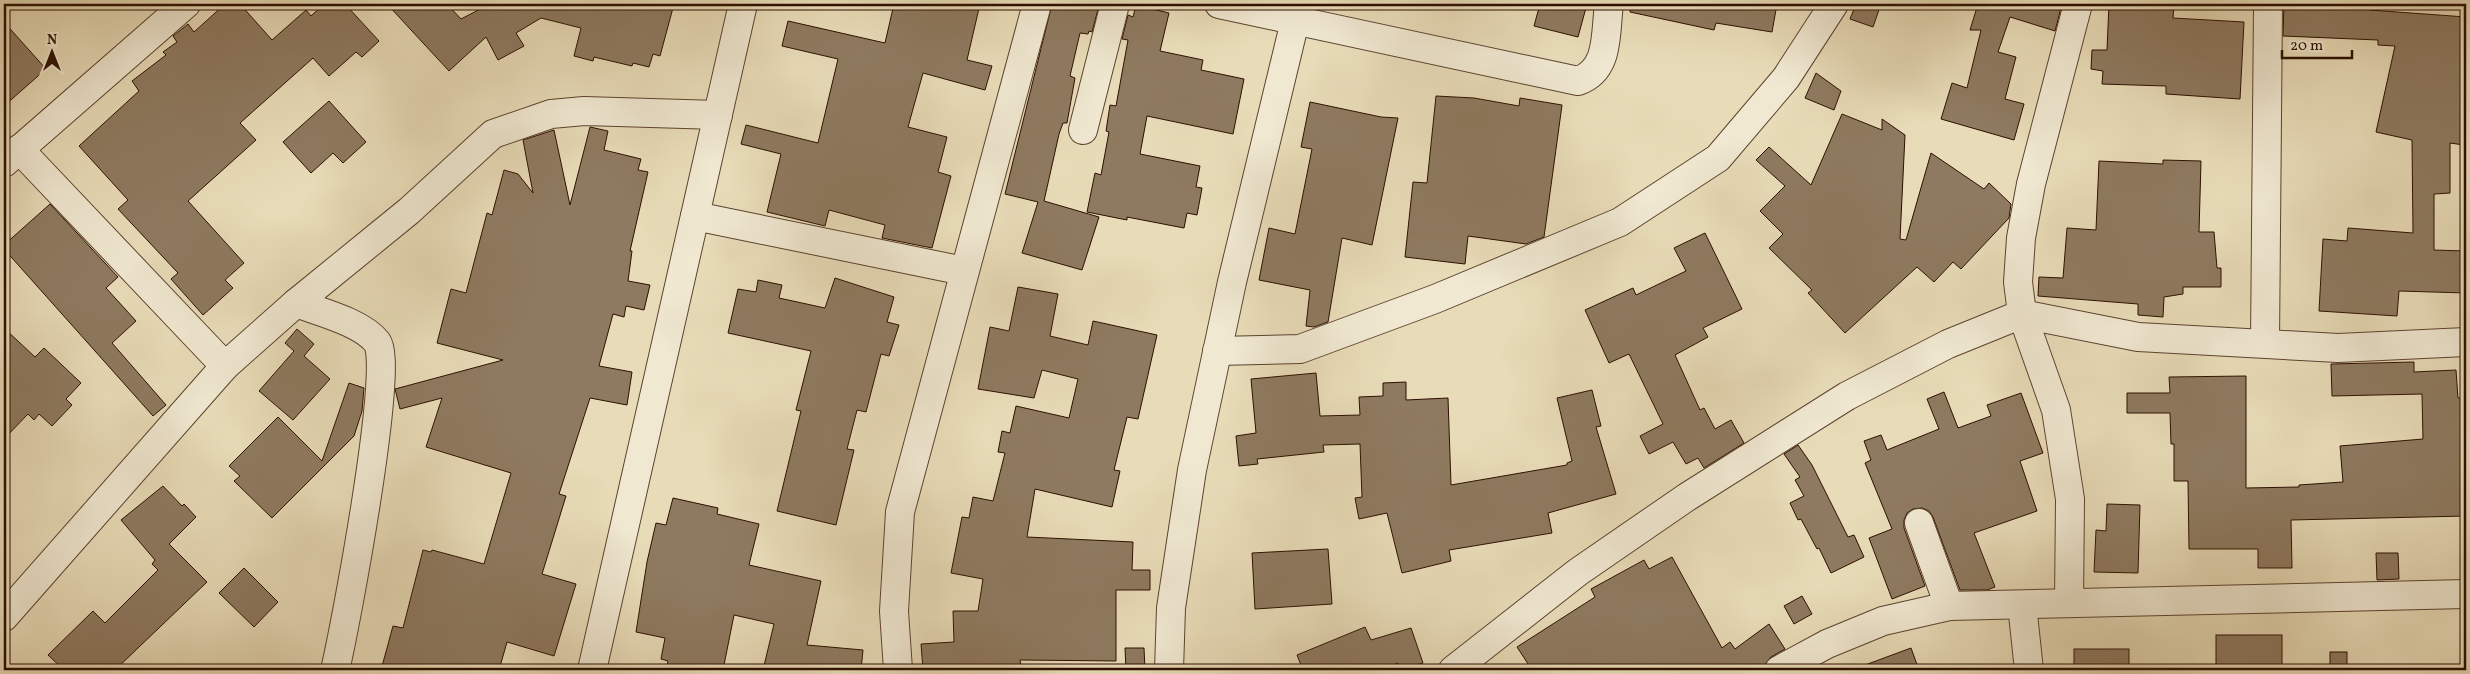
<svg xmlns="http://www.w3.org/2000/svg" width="2470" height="674" font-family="Vollkorn,serif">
  <rect width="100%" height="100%" fill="#e8dcb8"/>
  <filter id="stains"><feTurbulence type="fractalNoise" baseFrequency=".004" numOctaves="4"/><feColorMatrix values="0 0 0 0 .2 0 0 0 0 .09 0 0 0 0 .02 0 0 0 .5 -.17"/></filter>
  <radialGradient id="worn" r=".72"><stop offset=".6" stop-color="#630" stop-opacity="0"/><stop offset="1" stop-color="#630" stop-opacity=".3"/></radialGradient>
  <g fill="#8e7a60" stroke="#2d0f00">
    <polygon points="225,4 240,4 272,40 306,10 311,16 324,4 345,4 379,41 362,57 356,52 329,76 313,58 240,123 256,140 188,201 244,263 225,280 233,288 203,315 171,279 178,273 118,209 128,200 79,146 139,91 132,81 166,55 163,52 177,42 173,36 188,24 194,32"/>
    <polygon points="387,4 447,4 461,19 490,4 674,4 660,56 653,54 649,67 633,63 632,66 594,57 593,61 574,56 581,28 541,18 516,33 524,46 498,60 486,37 449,71"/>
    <polygon points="894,4 980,4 967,60 992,66 985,90 923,73 908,127 947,137 938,172 951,176 932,248 882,238 885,225 829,210 825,226 767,212 781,154 741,144 746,125 818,143 838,59 782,46 788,21 885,43"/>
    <polygon points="1052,4 1094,4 1094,8 1098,9 1092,32 1089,31 1088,34 1080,33 1070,76 1075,78 1067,123 1063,123 1059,134 1044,201 1099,217 1082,270 1022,253 1038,202 1005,194"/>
    <polygon points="1540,4 1587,4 1578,37 1534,26"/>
    <polygon points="1631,4 1777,4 1772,32 1716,23 1714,30 1630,12"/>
    <polygon points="1856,4 1881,4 1873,27 1850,19"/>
    <polygon points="1978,4 2062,4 2055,31 2010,17 1998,52 2016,57 2005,99 2024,104 2014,140 1941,119 1952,83 1967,88 1981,30 1970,30"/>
    <polygon points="2109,4 2174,4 2173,18 2244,22 2240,99 2166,94 2166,86 2102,84 2103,71 2091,69 2092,50 2107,50"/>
    <polygon points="2284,4 2370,4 2370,10 2466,17 2466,121 2464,145 2450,143 2450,193 2434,194 2434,250 2466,251 2466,293 2399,291 2397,316 2319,311 2323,239 2347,241 2348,228 2413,233 2412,140 2376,132 2395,46 2378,45 2378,40 2283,36"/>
    <polygon points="1136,5 1169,13 1160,51 1203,60 1201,70 1244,79 1233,134 1147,116 1140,154 1200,166 1196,187 1202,188 1197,215 1187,213 1184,228 1127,217 1127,220 1087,212 1095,173 1101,175 1109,132 1106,131 1110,105 1116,106 1128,40 1122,39 1128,15 1133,17"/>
    <polygon points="4,22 46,69 4,106"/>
    <polygon points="1816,73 1841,91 1834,110 1805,98"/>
    <polygon points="1436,96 1474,98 1519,106 1520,98 1562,105 1544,237 1526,244 1468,236 1465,264 1405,257 1413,182 1427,183"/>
    <polygon points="329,101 366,142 343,163 333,153 311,173 283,142"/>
    <polygon points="1310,102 1381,117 1398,118 1372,245 1342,238 1328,322 1314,327 1306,326 1310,290 1259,280 1269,228 1295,234 1312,149 1301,147"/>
    <polygon points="1842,114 1882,130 1882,119 1905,135 1900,239 1906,240 1931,153 1984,189 1989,183 2011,204 2009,218 1961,269 1953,262 1934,282 1917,267 1845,333 1808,293 1812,290 1769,248 1783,234 1760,211 1785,186 1756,160 1769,147 1811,185"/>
    <polygon points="590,127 608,131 604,150 641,159 638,170 648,172 630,251 632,251 628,281 650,285 644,310 626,306 624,317 613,314 599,366 632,372 627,405 590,398 559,494 566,496 542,574 576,584 554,656 507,642 499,670 381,670 393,626 403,628 423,550 431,552 432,550 484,564 511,473 426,447 442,398 400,409 395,389 503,360 437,343 451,289 466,293 487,213 492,215 504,170 518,174 533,193 523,140 554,130 570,205"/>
    <polygon points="2163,160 2201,161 2199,232 2214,232 2217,268 2221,268 2221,287 2183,287 2183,294 2164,297 2163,317 2138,315 2138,304 2038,296 2039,277 2063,278 2067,228 2096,230 2099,161 2163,164"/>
    <polygon points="50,204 118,277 106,288 136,321 112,343 166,405 153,416 4,249 4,245"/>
    <polygon points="1705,233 1742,309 1703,328 1708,337 1675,355 1700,410 1704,408 1715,429 1731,420 1744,443 1704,468 1698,458 1686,464 1673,442 1649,454 1640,436 1663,424 1629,354 1609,363 1585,310 1633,288 1636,295 1686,271 1674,248"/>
    <polygon points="835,278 894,297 887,322 899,325 889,356 881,354 866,412 857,410 847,449 854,450 836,525 777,511 801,411 796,410 811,351 728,333 738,289 756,292 758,280 782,285 779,298 825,308"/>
    <polygon points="1018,287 1058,294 1050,336 1088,345 1093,321 1157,335 1138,419 1127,417 1114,470 1120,471 1112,507 1035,489 1027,537 1133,542 1132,570 1150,570 1150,590 1116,590 1116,661 1020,660 1021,666 1016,668 1016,670 923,670 921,644 954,642 953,611 978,611 983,579 951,573 962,517 969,518 973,497 993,501 1005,453 998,452 1002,431 1010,433 1016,406 1069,418 1078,379 1042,370 1034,398 978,389 990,327 1009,331"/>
    <polygon points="4,328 35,357 44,348 81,383 66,399 72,405 52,426 39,414 34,420 28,414 4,439"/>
    <polygon points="297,329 314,344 304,356 330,379 293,420 259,391 294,351 285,343"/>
    <polygon points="2414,362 2414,372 2456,370 2458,398 2464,398 2464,410 2466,410 2466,516 2291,520 2292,568 2258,568 2258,549 2189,549 2188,481 2174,481 2174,444 2171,444 2170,413 2127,413 2127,393 2170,393 2169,377 2246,376 2246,488 2299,487 2299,485 2343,482 2340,446 2423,439 2422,394 2332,396 2331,364"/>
    <polygon points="1316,373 1320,416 1360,415 1359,397 1383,396 1383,383 1406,382 1406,400 1448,398 1451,485 1567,465 1567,463 1572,461 1557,398 1592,390 1601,426 1596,427 1616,494 1548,513 1552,533 1449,550 1451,561 1402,573 1387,513 1359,519 1355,498 1362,497 1360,444 1323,445 1324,452 1257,459 1258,464 1239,466 1236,436 1256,433 1251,379"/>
    <polygon points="349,383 364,388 362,411 354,436 272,518 234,481 240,476 229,466 278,417 322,461"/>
    <polygon points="1944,392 1958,428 1991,416 1987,405 2021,393 2043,453 2020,461 2037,511 1974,533 1995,587 1987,590 1960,590 1933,517 1929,511 1922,508 1913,509 1907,513 1904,520 1904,528 1925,586 1892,599 1869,538 1892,529 1865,463 1871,460 1864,441 1881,435 1887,450 1939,429 1927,399"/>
    <polygon points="1798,445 1812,465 1848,537 1854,535 1864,557 1831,573 1819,548 1817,549 1801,519 1798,520 1790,503 1804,496 1795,480 1800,477 1784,454"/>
    <polygon points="163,486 182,506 184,504 196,517 169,544 207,582 115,670 64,670 48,655 93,611 105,623 158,570 152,564 155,560 121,520"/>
    <polygon points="673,498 718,508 717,514 759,524 749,565 821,581 807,645 863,650 861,670 763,670 774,624 734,615 723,670 666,670 668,661 661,659 665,638 636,632 647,562 656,523 666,525"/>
    <polygon points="2107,504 2140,505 2138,573 2094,572 2096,530 2106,531"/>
    <polygon points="1328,549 1332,604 1255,609 1252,553"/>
    <polygon points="2376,553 2398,553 2399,579 2377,580"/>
    <polygon points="1672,557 1722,648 1730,642 1735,649 1769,624 1785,649 1771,657 1765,665 1756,670 1532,670 1517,647 1595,597 1591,589 1644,560 1649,569"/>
    <polygon points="244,568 278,602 254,627 219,593"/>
    <polygon points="1802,596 1812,614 1794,624 1784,606"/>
    <polygon points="1365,627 1371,640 1411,628 1423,663 1401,670 1398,663 1380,670 1303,670 1297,655"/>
    <rect x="2216" y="635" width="66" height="35"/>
    <polygon points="1125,648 1144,648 1145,670 1126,670"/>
    <polygon points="1911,648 1919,670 1857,670 1857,668"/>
    <rect x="2074" y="649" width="55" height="21"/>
    <rect x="2330" y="652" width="17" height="18"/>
  </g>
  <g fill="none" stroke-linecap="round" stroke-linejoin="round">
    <defs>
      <g id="minor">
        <path d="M1219,4l359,77c32,-11 27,-48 31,-77"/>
        <polyline points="1083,130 1115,4"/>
        <polyline points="19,149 225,366"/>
        <polyline points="4,163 186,4"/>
        <polyline points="695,216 964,271"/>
        <path d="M296,303c24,9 65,19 81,39 18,22 -32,287 -42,328"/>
        <polyline points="2265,343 2268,4"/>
        <polyline points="1217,351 1300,349 1435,299 1620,222 1718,158 1786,78 1834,4"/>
        <polyline points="1919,523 1949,606"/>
        <polyline points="2069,603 2070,499 2056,410 2022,314 2018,282 2021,238 2031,184 2078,4"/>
        <polyline points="2022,605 2029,670"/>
        <polyline points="4,617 225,366 296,303 409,211 493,134 551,114 584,111 718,115"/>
        <polyline points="592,670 743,4"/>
        <polyline points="898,670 894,611 900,512 1037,4"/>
        <polyline points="1169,670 1171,608 1192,470 1232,282 1295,21"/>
        <polyline points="1453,670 1578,572 1687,497 1847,396 1948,344 2022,314 2138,337 2338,348 2466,342"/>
        <polyline points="1779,670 1827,644 1883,621 1949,606 2466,594"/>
      </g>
    </defs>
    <use href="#minor" stroke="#5c422e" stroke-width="30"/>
    <use href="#minor" stroke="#f0e8d1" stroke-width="28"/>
  </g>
  <rect width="2470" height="674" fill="none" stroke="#e8dcb8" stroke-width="20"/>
  <rect x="5" y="5" width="2460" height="664" fill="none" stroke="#2d0f00" stroke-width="2.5"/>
  <rect x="10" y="10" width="2450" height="654" fill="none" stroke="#2d0f00"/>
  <g transform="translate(52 52)" stroke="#f0e8d1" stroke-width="4" paint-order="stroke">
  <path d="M0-4L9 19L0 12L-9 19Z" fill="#2d0f00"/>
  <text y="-8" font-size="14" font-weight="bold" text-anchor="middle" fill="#2d0f00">N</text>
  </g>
  <path d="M2282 50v8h70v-8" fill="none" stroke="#2d0f00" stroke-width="2.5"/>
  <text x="2290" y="50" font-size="15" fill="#2d0f00" stroke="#f0e8d1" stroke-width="4" paint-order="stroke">20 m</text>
  <rect width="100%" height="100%" filter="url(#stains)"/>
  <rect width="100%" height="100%" fill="url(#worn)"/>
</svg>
